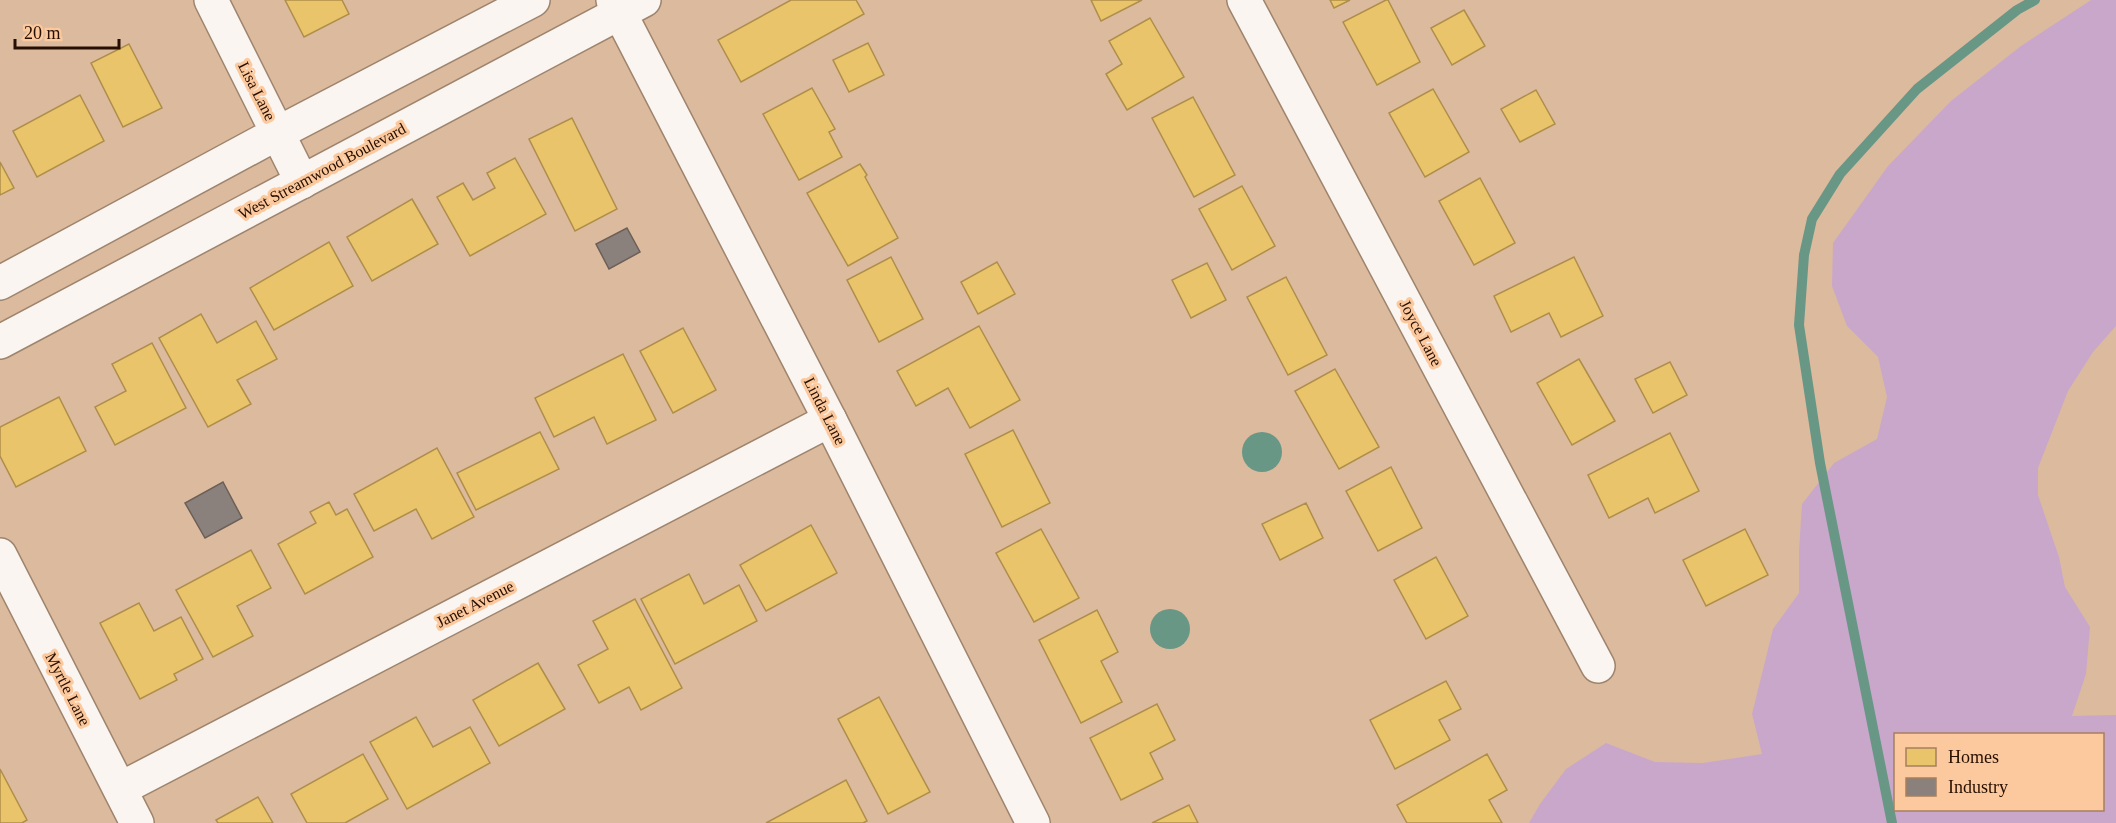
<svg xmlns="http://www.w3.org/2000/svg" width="2116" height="823" font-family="'Times New Roman',serif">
  <rect width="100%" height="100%" fill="#dcba9e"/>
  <path fill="#c9a7cb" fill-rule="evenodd" d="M2091,0h25v326l-23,26 -25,39 -30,77v27l21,62 6,30 25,40 -4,47 -14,42 44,-1v108h-587l11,-19 26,-35 40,-26 49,19 48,1 59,-9 -10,-40 21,-85 26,-36v-42l3,-47 32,-41 43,-24 10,-42 -9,-40 -31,-31 -15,-40 1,-43 55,-77 63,-65 70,-55zM2102,734v76h-206v-76z"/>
  <g fill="#699786">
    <circle cx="1262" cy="452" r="20"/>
    <circle cx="1170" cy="629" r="20"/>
  </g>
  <g fill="#e9c46a" stroke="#ae8e4a" stroke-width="1.5">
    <polygon points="285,0 342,0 349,14 304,37"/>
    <polygon points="791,0 856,0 864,14 741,82 718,40"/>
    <polygon points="1091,0 1142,0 1101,21"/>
    <polygon points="1330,0 1350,0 1334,8"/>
    <polygon points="1386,0 1388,0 1420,62 1377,85 1343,22"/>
    <polygon points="1464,10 1485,46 1452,65 1431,28"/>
    <polygon points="1150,18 1184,77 1127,110 1106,74 1122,64 1109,41"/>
    <polygon points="868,43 884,75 849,92 833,60"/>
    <polygon points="129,44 162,108 123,127 91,63"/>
    <polygon points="812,88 835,129 829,132 842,157 799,180 763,114"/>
    <polygon points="1433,89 1469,152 1425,177 1389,113"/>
    <polygon points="1536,90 1555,124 1520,142 1501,109"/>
    <polygon points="80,95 104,141 37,177 13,131"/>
    <polygon points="1193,97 1235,175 1194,197 1152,118"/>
    <polygon points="572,118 617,209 575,231 529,139"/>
    <polygon points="515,158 546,214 470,256 437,197 463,183 473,200 495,188 487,173"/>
    <polygon points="0,162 14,188 0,195"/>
    <polygon points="860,164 867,175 865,177 898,238 848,266 807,193"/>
    <polygon points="1480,178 1515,243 1474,265 1439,201"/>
    <polygon points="1242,186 1275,246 1232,270 1199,209"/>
    <polygon points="412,199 438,244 372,281 347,237"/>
    <polygon points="329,242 353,286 274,330 250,288"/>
    <polygon points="891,257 923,319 879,342 847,280"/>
    <polygon points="1574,257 1603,316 1561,337 1549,313 1511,332 1494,296"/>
    <polygon points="997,262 1015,294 978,314 961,282"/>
    <polygon points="1207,263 1226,300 1191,318 1172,280"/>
    <polygon points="1286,277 1327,355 1288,375 1247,297"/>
    <polygon points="201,314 217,343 256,321 277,359 237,380 251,404 208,427 159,338"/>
    <polygon points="979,326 1020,400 970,428 948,388 916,406 897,371"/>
    <polygon points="683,328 716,390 673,413 640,351"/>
    <polygon points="152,343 186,408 115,445 95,407 126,391 112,364"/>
    <polygon points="623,354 656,420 607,444 594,417 554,437 535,398"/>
    <polygon points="1579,359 1615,421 1572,445 1537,383"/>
    <polygon points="1670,362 1687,395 1653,413 1635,379"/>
    <polygon points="1335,369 1379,447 1339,469 1295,391"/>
    <polygon points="59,397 86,451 16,487 0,456 0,427"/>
    <polygon points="1013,430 1050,503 1002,527 965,454"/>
    <polygon points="540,432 559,469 476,510 457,473"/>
    <polygon points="1670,433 1699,491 1655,513 1648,498 1609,518 1588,475"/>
    <polygon points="437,448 474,517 432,539 416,509 374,531 354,494"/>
    <polygon points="1391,467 1422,528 1378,551 1346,491"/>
    <polygon points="329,502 336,515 347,509 373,557 305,594 278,544 316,523 310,512"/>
    <polygon points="1306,503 1323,538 1280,560 1262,524"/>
    <polygon points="811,525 837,573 766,611 740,565"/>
    <polygon points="1041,529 1079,598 1034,622 996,553"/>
    <polygon points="1745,529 1768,575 1706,606 1683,560"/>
    <polygon points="251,550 271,588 237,606 253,636 213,657 176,590"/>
    <polygon points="1436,557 1468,616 1426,639 1394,580"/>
    <polygon points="689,574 704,604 739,585 757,621 675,664 641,599"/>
    <polygon points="635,599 682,688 641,710 629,687 599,703 578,665 608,649 593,621"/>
    <polygon points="139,603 154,631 181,617 203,659 174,674 177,680 140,699 100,623"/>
    <polygon points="1097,610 1118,652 1101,661 1122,702 1081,723 1039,640"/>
    <polygon points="538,663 565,709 499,746 473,700"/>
    <polygon points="1446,681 1461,709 1439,720 1450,740 1395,769 1370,720"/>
    <polygon points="879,697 930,792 888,814 838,719"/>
    <polygon points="1157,704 1175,740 1150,753 1163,779 1121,800 1090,738"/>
    <polygon points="416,717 433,747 470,727 490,763 407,809 370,742"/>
    <polygon points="363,754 388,799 345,823 307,823 291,794"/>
    <polygon points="1487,754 1507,790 1489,800 1502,823 1407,823 1397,805"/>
    <polygon points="0,769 27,820 22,823 0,823"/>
    <polygon points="846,780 867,821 863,823 766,823"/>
    <polygon points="258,797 273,823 218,823 216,820"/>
    <polygon points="1189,805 1198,823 1152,823"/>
  </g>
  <g fill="#8a817c" stroke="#6c5f57" stroke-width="1.5">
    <polygon points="627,228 640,252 609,269 596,244"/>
    <polygon points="223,482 242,518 205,538 185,503"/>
  </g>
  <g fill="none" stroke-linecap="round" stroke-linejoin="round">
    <polyline stroke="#699786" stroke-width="10" points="1892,823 1820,463 1799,325 1804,255 1812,219 1840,174 1917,89 2017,10 2035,0"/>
    <defs>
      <g id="minor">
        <polyline points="211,0 302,182"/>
        <polyline points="613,0 830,420 1033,823"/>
        <polyline points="1244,0 1598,666"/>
        <polyline points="0,283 278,133 533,0"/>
        <polyline points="0,342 644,0"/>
        <polyline points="0,555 137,823"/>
        <polyline points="120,789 830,420"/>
      </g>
    </defs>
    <use href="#minor" stroke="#9e846d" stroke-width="36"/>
    <use href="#minor" stroke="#faf5f0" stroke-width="33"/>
  </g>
  <g text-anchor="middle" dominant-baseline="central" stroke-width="6" stroke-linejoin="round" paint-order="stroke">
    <g font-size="16" fill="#260f00" stroke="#fcc99e">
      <text transform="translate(257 91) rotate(63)">Lisa Lane</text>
      <text transform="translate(322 171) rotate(-28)">West Streamwood Boulevard</text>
      <text transform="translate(1421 333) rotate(62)">Joyce Lane</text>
      <text transform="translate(825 411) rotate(63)">Linda Lane</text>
      <text transform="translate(475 604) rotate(-27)">Janet Avenue</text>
      <text transform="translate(68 689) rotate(63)">Myrtle Lane</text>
    </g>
  </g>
  <rect x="1894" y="733" width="210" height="78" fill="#fcc99e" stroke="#a67f5f" stroke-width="1.5"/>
  <rect x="1906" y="748" width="30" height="18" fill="#e9c46a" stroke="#a67f5f" stroke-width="1.5"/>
  <text x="1948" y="763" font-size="18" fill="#260f00">Homes</text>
  <rect x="1906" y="778" width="30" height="18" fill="#8a817c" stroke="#a67f5f" stroke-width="1.5"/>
  <text x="1948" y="793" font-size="18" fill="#260f00">Industry</text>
  <path d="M15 39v9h104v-9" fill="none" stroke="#260f00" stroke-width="3"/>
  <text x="24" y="39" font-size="18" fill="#260f00" stroke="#fcc99e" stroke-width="4.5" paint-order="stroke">20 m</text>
</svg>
